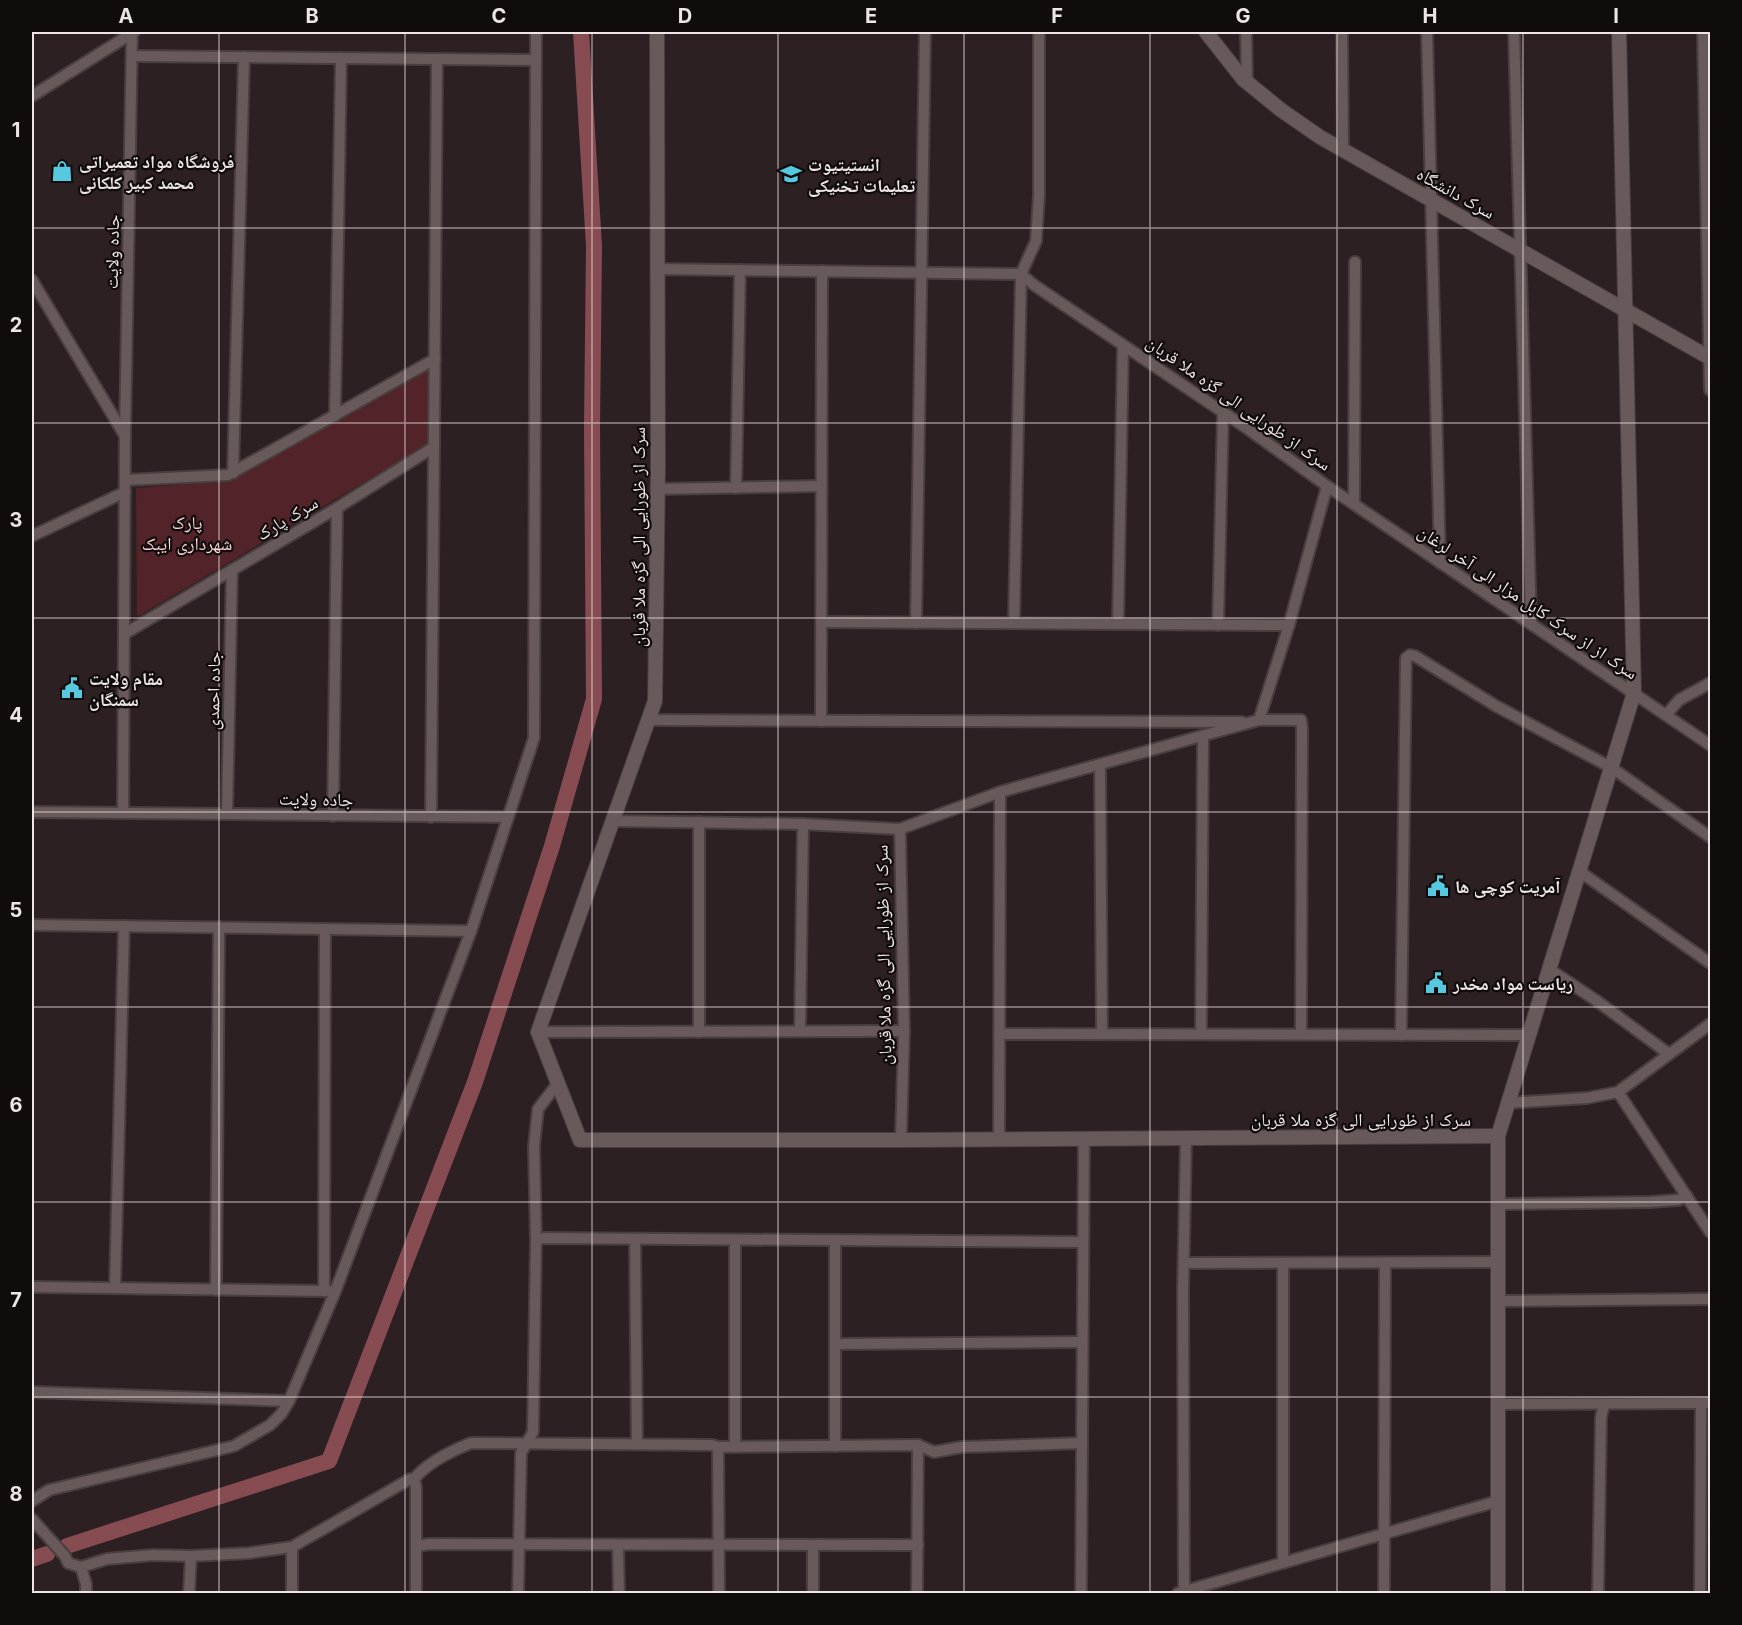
<svg xmlns="http://www.w3.org/2000/svg" width="1742" height="1625" font-family="Inter,'Noto Naskh Arabic',sans-serif">
  <rect width="100%" height="100%" fill="#2d2022"/>
  <polygon fill="#53232a" points="430,367 432,442 137,617 136,488 227,481"/>
  <g fill="none" stroke-linecap="round" stroke-linejoin="round">
    <g stroke="#874b52" stroke-width="16">
      <polyline points="67,1546 329,1461 475,1082 552,846 594,699 592,428 594,246 581,32"/>
      <polyline points="32,1559 47,1554"/>
    </g>
    <defs>
      <g id="minor">
        <polyline points="1246,32 1247,82"/>
        <polyline points="1342,32 1343,150"/>
        <polyline points="1427,32 1440,563"/>
        <polyline points="1514,32 1531,624"/>
        <polyline points="1703,32 1710,390"/>
        <polyline points="132,56 536,60"/>
        <polyline points="32,96 134,32"/>
        <polyline points="657,269 1021,274 1034,285 1248,429 1327,486 1710,745"/>
        <polyline points="32,280 125,436 123,813"/>
        <polyline points="335,416 341,58"/>
        <polyline points="125,435 132,32"/>
        <polyline points="233,473 244,57"/>
        <polyline points="125,480 228,475 435,359"/>
        <polyline points="736,488 740,270"/>
        <polyline points="657,489 821,486"/>
        <polyline points="1354,504 1355,262"/>
        <polyline points="32,536 125,492"/>
        <polyline points="821,622 1289,625"/>
        <polyline points="916,623 925,32"/>
        <polyline points="1014,623 1021,274 1036,241 1039,195 1039,32"/>
        <polyline points="1118,624 1123,345"/>
        <polyline points="1218,625 1223,412"/>
        <polyline points="124,634 337,508 434,447"/>
        <polyline points="1666,715 1679,700 1710,683"/>
        <polyline points="648,720 1242,722"/>
        <polyline points="1259,720 1301,720 1302,728 1301,1034"/>
        <polyline points="821,721 822,271"/>
        <polyline points="1100,765 1102,1034"/>
        <polyline points="32,812 508,817"/>
        <polyline points="227,814 232,570"/>
        <polyline points="333,816 337,508"/>
        <polyline points="431,817 437,59"/>
        <polyline points="613,821 803,824 900,829"/>
        <polyline points="699,822 699,1032"/>
        <polyline points="1579,871 1710,963"/>
        <polyline points="32,925 471,931"/>
        <polyline points="1549,969 1597,1001 1669,1054"/>
        <polyline points="800,1030 803,824"/>
        <polyline points="538,1032 904,1031"/>
        <polyline points="1000,1034 1529,1035"/>
        <polyline points="1201,1034 1203,736"/>
        <polyline points="1401,1035 1406,658 1410,655 1415,656 1496,706 1612,768 1710,837"/>
        <polyline points="1618,1092 1710,1232"/>
        <polyline points="1508,1103 1587,1098 1618,1092 1710,1024"/>
        <polyline points="999,1139 1000,792"/>
        <polyline points="901,1140 904,1031 900,829 1000,792 1259,720 1289,625 1327,486"/>
        <polyline points="1498,1204 1650,1202 1678,1200 1687,1196"/>
        <polyline points="635,1239 637,1443"/>
        <polyline points="536,1240 544,1238 1082,1242"/>
        <polyline points="735,1240 735,1447"/>
        <polyline points="835,1240 835,1446"/>
        <polyline points="1184,1263 1498,1262"/>
        <polyline points="1283,1263 1283,1562"/>
        <polyline points="32,1287 331,1291"/>
        <polyline points="115,1288 124,926"/>
        <polyline points="216,1290 219,927"/>
        <polyline points="324,1291 325,929"/>
        <polyline points="1498,1301 1710,1299"/>
        <polyline points="835,1344 1082,1342"/>
        <polyline points="32,1392 289,1401 335,1292 471,931 534,738 536,32"/>
        <polyline points="1498,1404 1710,1403"/>
        <polyline points="718,1447 719,1594"/>
        <polyline points="32,1501 49,1490 234,1446 270,1425 282,1413 289,1401"/>
        <polyline points="32,1519 65,1556 68,1563 81,1567 107,1559 153,1555 191,1556 249,1553 292,1547 410,1479 414,1479"/>
        <polyline points="417,1546 429,1544 918,1545"/>
        <polyline points="618,1546 619,1594"/>
        <polyline points="292,1547 292,1594"/>
        <polyline points="81,1567 86,1584 86,1594"/>
        <polyline points="1184,1591 1183,1292 1186,1138"/>
        <polyline points="1178,1593 1498,1501"/>
        <polyline points="189,1594 191,1556"/>
        <path d="M416,1594v-107l-2,-8c14,-17 37,-28 57,-36l241,2 6,2 200,-2 16,7 28,-5 120,-4"/>
        <polyline points="518,1594 521,1453 533,1432 536,1240 534,1146 538,1109 558,1083"/>
        <polyline points="813,1594 813,1545"/>
        <polyline points="917,1594 918,1445"/>
        <polyline points="1081,1594 1084,1138"/>
        <polyline points="1384,1594 1385,1263"/>
        <polyline points="1598,1594 1601,1417 1604,1405"/>
        <polyline points="1700,1594 1701,1403"/>
      </g>
      <g id="tertiary">
        <polyline points="657,32 658,465 655,701 538,1032 580,1140 901,1140 1498,1136"/>
        <polyline points="1206,32 1243,79 1281,110 1320,137 1710,358"/>
        <polyline points="1498,1594 1498,1136 1634,693 1619,32"/>
      </g>
    </defs>
    <use href="#minor" stroke="#493f3f" stroke-width="14"/>
    <use href="#tertiary" stroke="#493f3f" stroke-width="16"/>
    <use href="#minor" stroke="#68595a" stroke-width="10"/>
    <use href="#tertiary" stroke="#68595a" stroke-width="14"/>
  </g>
  <path fill="none" stroke="#eee5e5" stroke-width="1.5" stroke-opacity="0.55" d="M219,32v1562M405,32v1562M592,32v1562M778,32v1562M964,32v1562M1150,32v1562M1337,32v1562M1523,32v1562M32,228h1678M32,423h1678M32,618h1678M32,812h1678M32,1007h1678M32,1202h1678M32,1397h1678"/>
  <defs>
    <symbol id="shop-bare" viewBox="-9 -9 18 18"><path d="M-5-2.5h2.3a2.7 3.5 0 0 1 5.4 0H5L5.5 6h-11ZM-1.5-2.5h3a1.5 2.3 0 0 0-3 0Z" fill="#56c9e0" stroke="#110c0c" stroke-width="2.5" paint-order="stroke"/></symbol>
    <symbol id="university-bare" viewBox="-9 -9 18 18"><path d="M0-5L7-2L0 1L-7-2ZM-4 1L0 2.5L4 1V4Q0 6-4 4Z" fill="#56c9e0" stroke="#110c0c" stroke-width="2.5" paint-order="stroke"/></symbol>
    <symbol id="civic-bare" viewBox="-9 -9 18 18"><path d="M-.6-6.5H3V-4.5H.6V-3L4-1V1h2V6H-6V1h2V-1L-.6-3ZM-1.2 2.5V6h2.4V2.5Z" fill="#56c9e0" stroke="#110c0c" stroke-width="2.5" paint-order="stroke"/></symbol>
  </defs>
  <g fill-rule="evenodd">
    <use href="#shop-bare" x="47" y="156" width="30" height="30"/>
    <use href="#university-bare" x="776" y="159" width="30" height="30"/>
    <use href="#civic-bare" x="57" y="673" width="30" height="30"/>
    <use href="#civic-bare" x="1423" y="871" width="30" height="30"/>
    <use href="#civic-bare" x="1421" y="968" width="30" height="30"/>
  </g>
  <g text-anchor="middle" dominant-baseline="central" stroke-width="4.5" stroke-linejoin="round" paint-order="stroke">
    <g font-size="18" font-weight="bold" fill="#eee5e5" stroke="#110c0c" text-anchor="start">
      <text x="79" y="161">فروشگاه مواد تعمیراتی<tspan x="79" dy="21">محمد کبیر کلکانی</tspan></text>
      <text x="808" y="164">انستیتیوت<tspan x="808" dy="21">تعلیمات تخنیکی</tspan></text>
      <text x="89" y="678">مقام ولایت<tspan x="89" dy="21">سمنگان</tspan></text>
      <text x="1455" y="886">آمریت کوچی ها</text>
      <text x="1453" y="983">ریاست مواد مخدر</text>
    </g>
    <g font-size="18" fill="#eee5e5" stroke="#110c0c">
      <text transform="translate(1456 193) rotate(29)">سرک دانشگاه</text>
      <text transform="translate(112 252) rotate(-89)">جاده ولایت</text>
      <text transform="translate(1239 403) rotate(35)">سرک از ظورایی الی گزه ملا قربان</text>
      <text transform="translate(287 518) rotate(-31)">سرک پارک</text>
      <text transform="translate(638 537) rotate(-90)">سرک از ظورایی الی گزه ملا قربان</text>
      <text transform="translate(1528 602) rotate(34)">سرک از از سرک کابل مزار الی آخر لرغان</text>
      <text transform="translate(213 691) rotate(-89)">جاده احمدی</text>
      <text transform="translate(316 799) rotate(1)">جاده ولایت</text>
      <text transform="translate(883 955) rotate(-91)">سرک از ظورایی الی گزه ملا قربان</text>
      <text x="1361" y="1119">سرک از ظورایی الی گزه ملا قربان</text>
    </g>
    <g font-size="18" fill="#fad2d6" stroke="#110c0c">
      <text x="187" y="522">پارک<tspan x="187" dy="21">شهرداری ایبک</tspan></text>
    </g>
  </g>
  <rect width="1742" height="1625" fill="none" stroke="#110c0c" stroke-width="66"/>
  <rect x="33" y="33" width="1676" height="1559" fill="none" stroke="#eee5e5" stroke-width="2"/>
  <g font-size="20" text-anchor="middle" font-weight="bold" fill="#eee5e5">
    <text x="126" y="23">A</text>
    <text x="312" y="23">B</text>
    <text x="499" y="23">C</text>
    <text x="685" y="23">D</text>
    <text x="871" y="23">E</text>
    <text x="1057" y="23">F</text>
    <text x="1243" y="23">G</text>
    <text x="1430" y="23">H</text>
    <text x="1616" y="23">I</text>
    <text x="16" y="137">1</text>
    <text x="16" y="332">2</text>
    <text x="16" y="527">3</text>
    <text x="16" y="722">4</text>
    <text x="16" y="917">5</text>
    <text x="16" y="1112">6</text>
    <text x="16" y="1307">7</text>
    <text x="16" y="1501">8</text>
  </g>
</svg>
